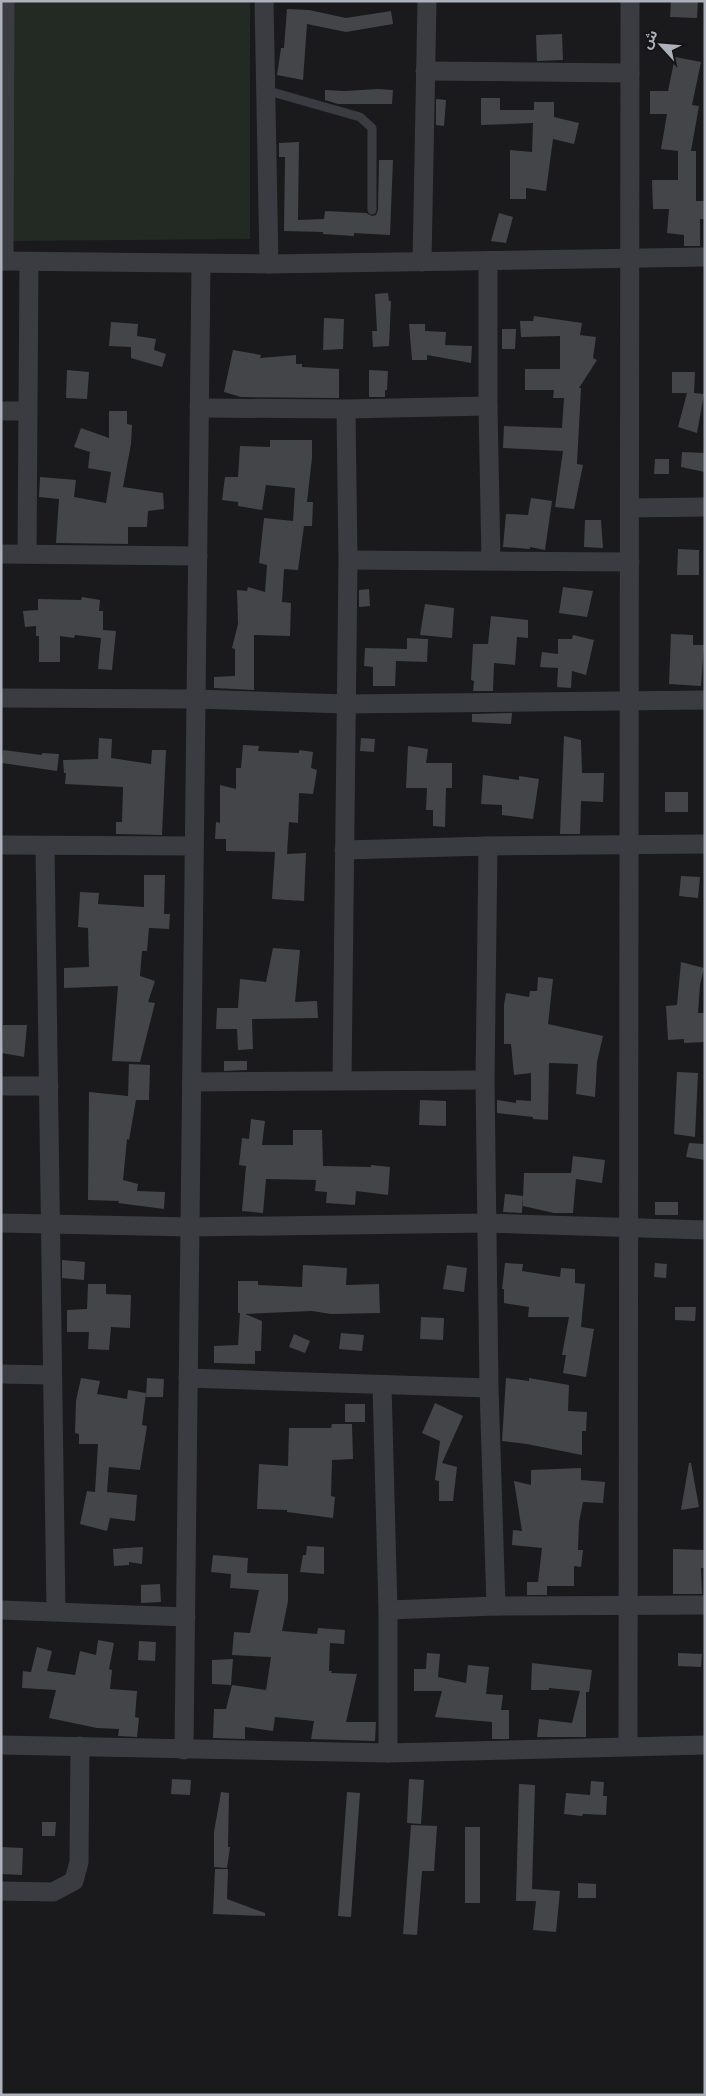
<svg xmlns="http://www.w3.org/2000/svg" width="706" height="2096" font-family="'PT Sans','Noto Sans Arabic',sans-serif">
  <rect width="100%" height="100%" fill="#1a1a1c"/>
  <polygon fill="#222a23" points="7,1 250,1 250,239 7,241"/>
  <g fill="#444549">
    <polygon points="671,1 698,1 697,18 670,17"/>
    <polygon points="287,9 309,10 346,18 391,11 393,24 346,32 307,24 303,80 277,75 281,48 284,48"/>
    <polygon points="562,34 563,60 537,61 536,35"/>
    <polygon points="675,57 701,62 692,105 699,106 691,151 696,151 696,201 705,201 705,219 700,219 700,246 684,246 684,235 667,233 669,209 653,209 652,180 678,180 678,151 661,149 667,114 650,114 650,91 668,91"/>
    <polygon points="378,89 393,90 392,104 338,104 325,100 325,90 345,91"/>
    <polygon points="481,98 500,98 500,110 534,110 534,102 554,102 554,117 579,123 574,144 553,139 546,191 526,188 526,199 510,199 510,150 532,152 533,123 481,125"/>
    <polygon points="436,99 446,100 444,126 436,125"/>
    <polygon points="299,142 298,220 324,219 325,211 366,213 372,216 376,215 378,210 379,160 393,160 390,235 354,233 354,236 323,234 323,232 284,231 285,157 279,157 279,143"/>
    <polygon points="499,213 513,217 506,243 491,241"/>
    <polygon points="388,293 389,301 391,301 389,346 373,347 372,331 377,331 375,294"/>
    <polygon points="534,316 582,323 580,335 596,337 593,358 597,360 579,388 581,388 577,464 583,465 574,509 555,507 563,451 503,448 504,426 562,428 564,398 553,398 554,390 525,390 525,369 560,369 560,336 521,337 520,321 533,321"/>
    <polygon points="324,318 344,319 343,349 323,350"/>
    <polygon points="111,322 138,324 137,336 156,339 154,350 166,354 162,367 131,358 131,347 109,346"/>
    <polygon points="409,324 425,324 425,331 446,332 445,345 472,346 471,363 427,355 427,360 412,360"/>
    <polygon points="502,329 516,329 515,349 502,349"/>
    <polygon points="233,350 261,355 260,358 296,355 296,364 302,364 302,367 339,369 339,398 241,397 224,392"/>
    <polygon points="67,370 89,372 87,399 66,398"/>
    <polygon points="369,370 388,371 387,390 385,390 385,397 369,397"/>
    <polygon points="672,372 695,372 694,393 704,394 697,433 678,427 687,393 672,393"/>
    <polygon points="109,411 127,411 127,424 132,425 131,444 123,487 163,493 164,509 148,511 147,527 128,527 128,544 56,543 59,499 39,497 40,477 76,480 74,497 106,503 111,472 88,468 90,452 74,447 81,428 109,438"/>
    <polygon points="270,440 312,440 312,458 307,502 313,502 312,526 304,526 298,570 284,569 282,602 291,603 290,636 254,635 254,690 214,688 214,677 235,676 235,649 232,648 238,624 237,590 247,591 248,587 265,592 267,565 259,563 264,518 293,521 295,488 266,485 262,510 238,506 238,502 222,500 225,477 238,477 240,446 270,447"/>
    <polygon points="682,452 705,453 705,472 681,467"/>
    <polygon points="655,459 669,459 669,474 654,474"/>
    <polygon points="531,498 552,501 545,550 530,547 530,549 503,547 506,514 528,515"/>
    <polygon points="585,520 601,520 603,548 584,547"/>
    <polygon points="678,549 699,550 699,575 677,575"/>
    <polygon points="563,587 593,591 587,617 559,613"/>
    <polygon points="369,589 370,606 359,607 359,590"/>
    <polygon points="82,597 100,600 99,611 103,611 103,630 116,631 112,670 98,669 101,638 75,635 74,638 60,636 60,662 39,662 39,636 36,636 36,626 25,627 23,611 38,610 38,599 81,600"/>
    <polygon points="425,604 454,608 452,638 420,635"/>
    <polygon points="491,616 528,620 528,638 517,637 515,665 494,663 493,691 473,691 474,681 471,680 473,644 488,644"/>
    <polygon points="671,634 693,635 693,645 704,645 701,686 669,684"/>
    <polygon points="573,635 594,640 586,675 572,671 571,688 557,687 558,668 540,667 542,652 558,654 558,639 572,639"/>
    <polygon points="407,638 428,639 427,662 396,661 395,686 373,686 373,667 364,666 365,648 407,649"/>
    <polygon points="512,713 511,724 472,722 472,714"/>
    <polygon points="564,736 581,740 582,773 604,773 603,802 581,801 580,834 560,834"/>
    <polygon points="99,738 112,739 111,758 151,764 152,750 166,750 162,835 116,834 116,822 122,822 123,787 65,784 66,773 64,773 63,760 98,759"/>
    <polygon points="361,738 375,739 374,752 360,751"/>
    <polygon points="243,745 259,746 258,751 299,753 299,750 313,752 311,768 317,770 313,794 299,793 298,823 289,822 287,854 306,853 304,901 272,899 275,852 226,851 226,839 215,839 216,822 220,823 220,785 236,789 236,768 241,768"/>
    <polygon points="408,746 428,749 426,763 452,763 452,788 446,788 445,827 433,826 433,810 426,810 427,788 406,788"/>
    <polygon points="3,750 42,755 42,753 59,754 57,771 2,763"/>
    <polygon points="483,775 519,780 519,776 539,779 533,819 502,815 502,805 481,804"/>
    <rect x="665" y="792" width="23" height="20"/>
    <polygon points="144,875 165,875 164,914 170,914 169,929 149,928 147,951 142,951 140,976 155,981 148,1002 155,1003 140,1062 112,1061 118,986 64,988 64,968 89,967 88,928 78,927 80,892 99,893 98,904 144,907"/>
    <polygon points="681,876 700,877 698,898 679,896"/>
    <polygon points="273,948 300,950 295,1002 317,1001 318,1018 252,1019 253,1049 238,1050 237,1029 216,1029 217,1008 238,1008 240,979 266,982"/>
    <polygon points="681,962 704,968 700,985 698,1013 704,1013 705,1042 684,1043 684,1039 668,1040 666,1006 677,1005"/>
    <polygon points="538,977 553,979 548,1024 603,1036 597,1062 595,1097 576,1094 578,1064 549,1063 548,1120 533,1119 533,1117 497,1113 497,1100 516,1103 516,1100 531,1101 531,1073 514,1075 511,1044 504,1044 504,1005 506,993 529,997 530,991 537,991"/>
    <polygon points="3,1025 27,1025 24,1057 2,1053"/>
    <polygon points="224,1061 247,1061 247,1070 224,1071"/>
    <polygon points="129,1064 150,1065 149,1100 136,1100 129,1140 127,1139 123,1180 138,1184 137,1191 165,1192 164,1209 118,1203 119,1201 88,1200 89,1092 128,1096"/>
    <polygon points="677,1072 698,1073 695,1137 674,1134"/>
    <polygon points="420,1100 446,1101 446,1126 419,1125"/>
    <polygon points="251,1119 265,1121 262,1145 293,1145 293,1130 322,1130 323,1166 371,1167 371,1165 390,1167 388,1195 356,1191 355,1205 326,1203 327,1192 315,1191 316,1180 266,1179 263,1213 242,1211 246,1166 239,1165 242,1138 249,1139"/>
    <polygon points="689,1143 705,1144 705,1160 686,1157"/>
    <polygon points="573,1156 605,1160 602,1183 576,1179 573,1213 554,1213 523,1206 523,1197 522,1213 503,1212 505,1194 523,1196 524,1173 571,1173"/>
    <rect x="655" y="1202" width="23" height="13"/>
    <polygon points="62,1260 85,1262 84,1280 62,1278"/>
    <polygon points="505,1263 523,1264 522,1271 560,1277 561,1268 575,1269 575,1283 585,1284 581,1327 594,1329 586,1377 563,1373 566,1355 562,1355 569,1317 528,1317 529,1307 504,1303 504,1289 502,1289"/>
    <polygon points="655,1263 667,1264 666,1278 654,1277"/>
    <polygon points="303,1265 347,1268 346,1285 379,1284 380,1313 331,1314 312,1311 245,1314 262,1321 261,1351 255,1351 255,1364 214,1363 214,1346 238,1345 240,1313 238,1313 238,1281 258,1281 258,1285 302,1287"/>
    <polygon points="447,1265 467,1268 464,1292 443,1289"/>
    <polygon points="88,1284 106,1284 106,1294 131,1295 130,1328 111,1327 109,1350 88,1349 89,1332 67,1332 67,1310 87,1309"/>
    <polygon points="675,1307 696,1307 695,1321 675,1320"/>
    <polygon points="421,1317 444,1318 443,1340 420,1339"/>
    <polygon points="341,1333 364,1335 362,1351 339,1349"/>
    <polygon points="294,1334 310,1341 305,1353 289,1347"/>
    <polygon points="81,1378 100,1381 97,1394 127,1399 128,1390 146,1393 142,1425 147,1426 140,1470 109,1467 107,1492 137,1495 135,1521 110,1518 107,1531 80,1524 87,1491 95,1492 98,1444 79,1444 79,1434 75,1433 76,1401"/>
    <polygon points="147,1378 164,1379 163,1397 146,1397"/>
    <polygon points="506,1378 529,1381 529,1378 569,1385 568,1411 587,1412 586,1431 582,1431 582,1455 527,1444 502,1441"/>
    <polygon points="435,1403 463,1416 442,1463 457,1467 453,1501 439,1501 439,1481 435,1480 440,1441 422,1433"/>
    <rect x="345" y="1404" width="20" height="18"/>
    <polygon points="332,1424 352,1424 353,1459 332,1460 331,1496 335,1497 333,1518 287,1512 287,1510 257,1509 259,1464 288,1466 289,1428 331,1428"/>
    <polygon points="689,1463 691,1463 699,1507 681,1510"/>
    <polygon points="581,1468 581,1480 605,1482 603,1503 583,1502 579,1522 578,1550 583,1550 581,1567 574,1566 574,1586 547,1586 547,1595 527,1595 527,1582 538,1582 542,1548 512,1545 513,1530 522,1531 514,1481 531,1485 531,1470"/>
    <polygon points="307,1546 324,1547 324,1574 300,1572 303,1555 306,1555"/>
    <polygon points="143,1547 142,1564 129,1562 129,1565 114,1566 113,1549"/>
    <polygon points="673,1549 704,1550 704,1568 701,1568 702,1594 673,1594"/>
    <polygon points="213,1555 248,1558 247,1573 288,1574 288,1601 282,1631 317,1634 318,1628 345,1630 344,1644 330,1643 329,1671 332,1671 331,1673 357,1674 346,1722 376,1722 375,1741 311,1739 314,1721 275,1717 273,1731 245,1727 245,1739 213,1738 214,1709 226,1709 232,1685 266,1690 271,1657 232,1655 234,1632 250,1633 259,1590 230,1588 231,1574 211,1572"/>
    <polygon points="160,1584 161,1602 141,1603 141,1585"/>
    <polygon points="98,1640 114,1643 109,1669 112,1670 110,1689 137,1691 135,1717 139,1718 137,1737 118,1736 119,1729 97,1728 49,1718 56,1690 22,1688 23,1671 31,1672 37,1647 52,1651 47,1671 75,1675 80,1651 96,1655"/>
    <polygon points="139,1641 156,1642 155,1661 138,1660"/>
    <polygon points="427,1653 440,1654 438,1677 466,1683 468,1665 489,1667 486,1694 503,1695 501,1710 509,1710 509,1739 492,1739 492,1722 435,1717 442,1691 414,1691 414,1669 426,1669"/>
    <polygon points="678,1653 702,1654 701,1667 678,1666"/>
    <polygon points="233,1659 231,1685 212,1684 212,1660"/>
    <polygon points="532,1663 592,1670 589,1692 586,1692 586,1737 537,1737 539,1719 572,1723 580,1691 549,1688 549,1690 531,1690"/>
    <polygon points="172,1779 191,1780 190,1795 171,1794"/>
    <polygon points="409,1779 424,1780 421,1824 407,1823"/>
    <polygon points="591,1781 604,1782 603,1796 607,1796 606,1815 583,1814 582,1816 564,1814 566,1793 590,1795"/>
    <polygon points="519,1784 535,1785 532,1889 560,1891 556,1932 533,1930 536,1901 516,1901"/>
    <polygon points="221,1792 229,1793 228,1847 230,1847 227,1868 214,1867 214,1832"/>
    <polygon points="347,1792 360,1793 351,1917 338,1916"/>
    <polygon points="42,1822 56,1822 55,1836 42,1836"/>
    <polygon points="411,1825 437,1826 434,1871 422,1871 417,1935 403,1934"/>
    <rect x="465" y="1827" width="15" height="76"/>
    <polygon points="1,1847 23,1848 22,1875 1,1874"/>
    <polygon points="215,1869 228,1869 227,1899 265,1913 265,1916 213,1914"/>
    <polygon points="578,1883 596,1884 596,1898 578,1898"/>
  </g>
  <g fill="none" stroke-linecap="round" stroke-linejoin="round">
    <polyline stroke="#3b3c41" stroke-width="9" points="265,90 360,117 372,128 372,210"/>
    <g stroke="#3b3c41" stroke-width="19">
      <polyline points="264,1 269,264"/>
      <polyline points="425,71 630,73"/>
      <polyline points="1,261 269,264 705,257"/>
      <polyline points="4,261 5,1"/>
      <polyline points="488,261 488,406 491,561"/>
      <polyline points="422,262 427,1"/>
      <polyline points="199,408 346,409 488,406"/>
      <polyline points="1,411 28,411"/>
      <polyline points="630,508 705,507"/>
      <polyline points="1,554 198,556"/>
      <polyline points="27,554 29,262"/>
      <polyline points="348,560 630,562"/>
      <polyline points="1,698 196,699 345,704 705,700"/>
      <polyline points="1,845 194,846"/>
      <polyline points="45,846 56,1611"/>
      <polyline points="488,846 485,1080 489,1388 496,1606"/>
      <polyline points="344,850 488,846 705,844"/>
      <polyline points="342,1080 348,560 346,409"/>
      <polyline points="192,1082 485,1080"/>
      <polyline points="1,1086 49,1086"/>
      <polyline points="1,1223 190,1227 487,1223 705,1230"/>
      <polyline points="1,1374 52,1375"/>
      <polyline points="188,1378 489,1388"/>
      <polyline points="382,1385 388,1610 388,1753"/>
      <polyline points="1,1610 186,1617"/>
      <polyline points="388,1610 496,1606 705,1605"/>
      <polyline points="1,1745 388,1753 705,1745"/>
      <polyline points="628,1746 630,1"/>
      <polyline points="184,1750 201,264"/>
      <polyline points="1,1891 53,1892 74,1881 79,1862 80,1746"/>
    </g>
  </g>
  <rect width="706" height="2096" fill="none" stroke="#adb1bb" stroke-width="5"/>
  <g transform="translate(661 45) rotate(296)" stroke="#151517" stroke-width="4" paint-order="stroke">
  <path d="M0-4L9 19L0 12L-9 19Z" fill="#adb1bb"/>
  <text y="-8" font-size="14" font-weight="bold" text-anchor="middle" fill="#adb1bb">ش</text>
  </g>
</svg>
